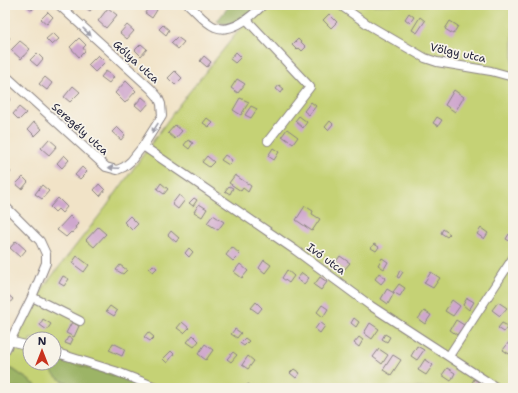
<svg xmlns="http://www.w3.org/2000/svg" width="518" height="393" font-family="'Shantell Sans',sans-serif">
  <rect width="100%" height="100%" fill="#f7f3e8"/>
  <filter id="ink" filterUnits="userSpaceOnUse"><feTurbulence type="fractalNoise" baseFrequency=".025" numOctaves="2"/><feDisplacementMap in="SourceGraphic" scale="8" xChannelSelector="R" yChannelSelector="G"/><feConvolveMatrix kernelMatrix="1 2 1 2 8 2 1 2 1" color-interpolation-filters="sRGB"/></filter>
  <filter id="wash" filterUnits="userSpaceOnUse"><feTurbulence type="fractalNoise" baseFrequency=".012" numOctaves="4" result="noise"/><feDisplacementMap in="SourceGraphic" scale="16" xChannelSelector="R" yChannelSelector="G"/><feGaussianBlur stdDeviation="0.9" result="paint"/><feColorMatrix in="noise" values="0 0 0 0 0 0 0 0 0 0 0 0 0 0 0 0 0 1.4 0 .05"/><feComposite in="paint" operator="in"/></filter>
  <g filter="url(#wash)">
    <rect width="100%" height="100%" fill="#f1e3c7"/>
    <path fill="#c5d274" stroke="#747a58" d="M266,5h247v383h-378l5,-5 -86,-25v-19h-24v24h20c4,19 21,21 38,25h-48l-26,-18 -9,-1v-24h6l34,-60 61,-78 72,-101 66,-82z"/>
    <g fill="#9cb466" stroke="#5f6b50">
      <path d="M230,5h31c-12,9 -29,26 -44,16z"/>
      <path d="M54,358l86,25 -5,5c-23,0 -68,5 -83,-16 -1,-2 -1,-6 -2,-9h4z"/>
      <polygon points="5,367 14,370 40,388 5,388"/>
    </g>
    <g id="blocks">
      <g fill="#cfa7ce">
        <polygon points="26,5 37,5 32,10"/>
        <polygon points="82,5 95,5 90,11"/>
        <polygon points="150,5 157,10 152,18 145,13"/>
        <polygon points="305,5 315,5 310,10"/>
        <polygon points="108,8 117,15 106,28 98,21"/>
        <polygon points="48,12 53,17 47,24 41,19"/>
        <polygon points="409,13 414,17 410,23 405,19"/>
        <polygon points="329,14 337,22 331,28 323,20"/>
        <polygon points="420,17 425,21 417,33 412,30"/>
        <polygon points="450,21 458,26 453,34 445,29"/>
        <polygon points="127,25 134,31 127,39 120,33"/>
        <polygon points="163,25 169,30 166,35 159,29"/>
        <polygon points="53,33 59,39 52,45 46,39"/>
        <polygon points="5,34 10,38 8,40 9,42 5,46"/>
        <polygon points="177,37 184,42 178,49 171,43"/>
        <polygon points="79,38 86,45 83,48 85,51 79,57 70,47"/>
        <polygon points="298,39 306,47 302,51 299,48 297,50 292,45"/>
        <polygon points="20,41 30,49 21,59 11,50"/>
        <polygon points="141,44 147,49 141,56 135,50"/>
        <polygon points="236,52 241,57 235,63 230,59"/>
        <polygon points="37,53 43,59 37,66 30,60"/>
        <polygon points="98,55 105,62 95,72 88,65"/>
        <polygon points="204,56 211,62 207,67 200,61"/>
        <polygon points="106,71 114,77 109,83 101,77"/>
        <polygon points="175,71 182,78 175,85 168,78"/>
        <polygon points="45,77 52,83 47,90 39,84"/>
        <polygon points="237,79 245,84 238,93 231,88"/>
        <polygon points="126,81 136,91 125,103 115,93"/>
        <polygon points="279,85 284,89 281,93 276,89"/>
        <polygon points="73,86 80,92 70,102 64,97"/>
        <polygon points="454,90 464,97 455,112 445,105"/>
        <polygon points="5,94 11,99 5,105"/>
        <polygon points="142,97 149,103 142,111 135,105"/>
        <polygon points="240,98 249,102 241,115 233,110"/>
        <polygon points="311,102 316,106 309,115 304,111"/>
        <polygon points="251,106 257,109 251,118 245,115"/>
        <polygon points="19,107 26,113 19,120 13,114"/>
        <polygon points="299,116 307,122 303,128 295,121"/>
        <polygon points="437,117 442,120 438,126 433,123"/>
        <polygon points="207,118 213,123 209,127 203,123"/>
        <polygon points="330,121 333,124 328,130 325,127"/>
        <polygon points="34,122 42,129 35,136 28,129"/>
        <polygon points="175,125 182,131 175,139 168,133"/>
        <polygon points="117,127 125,135 121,140 112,132"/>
        <polygon points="287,129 298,137 293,144 282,136"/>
        <polygon points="49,139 57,146 49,155 41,148"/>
        <polygon points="188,140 193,143 189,149 184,145"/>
        <polygon points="273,148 279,152 274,160 268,156"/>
        <polygon points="64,155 69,160 62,168 57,163"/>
        <polygon points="225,155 232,160 229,165 221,160"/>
        <polygon points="207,156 214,162 209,167 202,162"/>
        <polygon points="5,166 11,172 5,177"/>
        <polygon points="82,167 87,172 80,179 75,175"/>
        <polygon points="235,175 251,186 248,192 243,188 241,191 229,183"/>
        <polygon points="23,177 28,182 22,189 16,184"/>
        <polygon points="161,183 168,189 164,194 157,189"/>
        <polygon points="99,184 105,190 100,196 94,190"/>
        <polygon points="42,185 49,191 42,199 35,194"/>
        <polygon points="229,186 233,188 230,194 225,191"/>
        <polygon points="179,195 185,200 178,209 172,204"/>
        <polygon points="58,198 67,207 62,213 58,209 55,212 50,207"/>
        <polygon points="194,198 197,200 193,206 189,203"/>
        <polygon points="199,204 207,209 202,217 194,212"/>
        <polygon points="305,206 313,211 312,214 320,219 312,231 296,220"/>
        <polygon points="213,215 224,222 218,230 207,223"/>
        <polygon points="70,216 78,224 75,227 76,228 72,233 71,232 66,237 57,230"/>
        <polygon points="130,216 138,224 132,230 124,222"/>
        <polygon points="98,227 106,234 94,247 86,240"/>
        <polygon points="481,228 488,233 484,239 477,234"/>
        <polygon points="443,229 450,234 447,237 441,233"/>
        <polygon points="171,231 179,238 176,242 168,235"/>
        <polygon points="509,234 513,236 513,243 506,239"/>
        <polygon points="16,241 26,250 20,257 10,248"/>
        <polygon points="374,244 379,247 376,251 371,248"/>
        <polygon points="232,247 240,254 233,261 226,255"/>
        <polygon points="189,248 193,252 189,257 185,253"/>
        <polygon points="77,256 89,265 84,272 72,263"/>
        <polygon points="340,256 350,263 344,270 335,263"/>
        <polygon points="382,258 388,262 384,269 378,265"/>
        <polygon points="264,260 271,265 265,273 259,268"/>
        <polygon points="240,264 248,271 242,278 234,272"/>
        <polygon points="120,265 127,270 123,274 116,270"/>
        <polygon points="153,265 157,268 153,272 149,269"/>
        <polygon points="287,270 294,276 289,283 282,278"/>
        <polygon points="400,270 403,272 399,278 397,277"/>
        <polygon points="431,272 440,278 433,288 424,283"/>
        <polygon points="302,273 309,278 304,284 297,279"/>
        <polygon points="379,273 386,278 381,284 375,279"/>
        <polygon points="63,276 69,279 64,286 59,283"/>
        <polygon points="320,277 327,282 321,290 314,285"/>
        <polygon points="399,284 405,288 400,296 393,292"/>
        <polygon points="387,289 394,293 388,304 381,299"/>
        <polygon points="7,294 13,299 9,304 5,301 5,296"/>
        <polygon points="467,298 474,302 469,310 463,305"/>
        <polygon points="452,300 460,306 453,316 445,311"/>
        <polygon points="256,302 262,308 258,313 251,308"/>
        <polygon points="498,302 507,308 500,316 492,310"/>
        <polygon points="322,305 328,309 323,317 317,312"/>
        <polygon points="110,306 117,311 114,316 106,311"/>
        <polygon points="424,311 431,315 425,324 418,319"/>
        <polygon points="354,318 359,322 356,327 351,323"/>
        <polygon points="43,319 51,324 47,330 40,325"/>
        <polygon points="456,320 464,325 457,335 450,330"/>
        <polygon points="72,322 79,326 74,337 66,333"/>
        <polygon points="182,322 189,328 184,333 177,328"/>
        <polygon points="320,322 325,326 320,333 315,329"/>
        <polygon points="370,323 379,329 372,339 364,333"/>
        <polygon points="502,323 508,326 504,332 498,328"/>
        <polygon points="235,329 241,333 237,338 231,334"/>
        <polygon points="148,332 154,337 150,341 144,337"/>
        <polygon points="385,334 390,337 387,342 382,339"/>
        <polygon points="193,335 199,341 194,347 187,342"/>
        <polygon points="68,337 73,339 70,345 65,343"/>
        <polygon points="359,337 363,340 359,347 354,343"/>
        <polygon points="245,338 249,341 244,346 240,343"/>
        <polygon points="509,342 513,345 513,349 509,354 503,350"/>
        <polygon points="113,343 125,349 122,356 109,350"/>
        <polygon points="205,344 213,350 206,360 198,354"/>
        <polygon points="417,346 424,350 417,360 411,356"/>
        <polygon points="379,349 388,355 382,364 373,357"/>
        <polygon points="171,351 174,354 167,363 163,359"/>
        <polygon points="233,352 237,355 231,362 227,359"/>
        <polygon points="393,355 401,360 391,375 383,370"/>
        <polygon points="248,356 254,361 248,369 242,365"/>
        <polygon points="425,359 433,365 426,375 418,370"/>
        <polygon points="447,368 455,373 451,381 442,375"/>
        <polygon points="294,369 300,373 296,378 290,373"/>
        <polygon points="474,379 480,383 476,388 471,385"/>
        <polygon points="248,384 254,388 245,388"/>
      </g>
    </g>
  </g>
  <g filter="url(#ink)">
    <use href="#blocks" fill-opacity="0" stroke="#8a8281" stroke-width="1"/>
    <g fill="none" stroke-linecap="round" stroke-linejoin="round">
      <defs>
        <g id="minor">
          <path d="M189,5c8,7 16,18 26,22 16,7 37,-11 48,-22"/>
          <polyline points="340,5 370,26 425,58 437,62 491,71 513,77"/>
          <polyline points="247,20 310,87 268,141"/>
          <polyline points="5,75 106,167 117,170 124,167 131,161 143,146 162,116 161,104 158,97 151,89 59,5"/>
          <polyline points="143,146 295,250 371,306 497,388"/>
          <polyline points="5,206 40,241 46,254 46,263 32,297 5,351"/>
          <polyline points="32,297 80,321"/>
          <polyline points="5,340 30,346"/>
          <polyline points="54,352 115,371 158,388"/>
          <polyline points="449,356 513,258"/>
        </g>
      </defs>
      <use href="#minor" stroke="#8a8281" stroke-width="10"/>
      <use href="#minor" stroke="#fff" stroke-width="8"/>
    </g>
    <defs><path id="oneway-solid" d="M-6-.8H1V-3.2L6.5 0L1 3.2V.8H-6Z"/></defs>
    <g fill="#9c9ca7">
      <use href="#oneway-solid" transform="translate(87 32) rotate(43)"/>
      <use href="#oneway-solid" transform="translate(155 128) rotate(123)"/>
      <use href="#oneway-solid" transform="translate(114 168) rotate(-178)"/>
    </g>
  </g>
  <g text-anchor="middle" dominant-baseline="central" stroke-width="3.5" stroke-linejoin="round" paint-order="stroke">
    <g font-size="11" fill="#22223b" stroke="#f7f3e8">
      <text transform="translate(458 53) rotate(12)">Völgy utca</text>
      <text transform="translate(136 62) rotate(42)">Gólya utca</text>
      <text transform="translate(80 129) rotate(42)">Seregély utca</text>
      <text transform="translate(326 259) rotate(36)">Ivó utca</text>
    </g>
  </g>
  <rect width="518" height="393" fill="none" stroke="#f7f3e8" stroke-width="20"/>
  <g transform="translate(42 351)"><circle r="19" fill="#f7f3e8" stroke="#a29fa3"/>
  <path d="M0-3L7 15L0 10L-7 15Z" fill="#c8321e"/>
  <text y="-6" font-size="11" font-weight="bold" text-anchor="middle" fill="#22223b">N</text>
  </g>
</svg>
